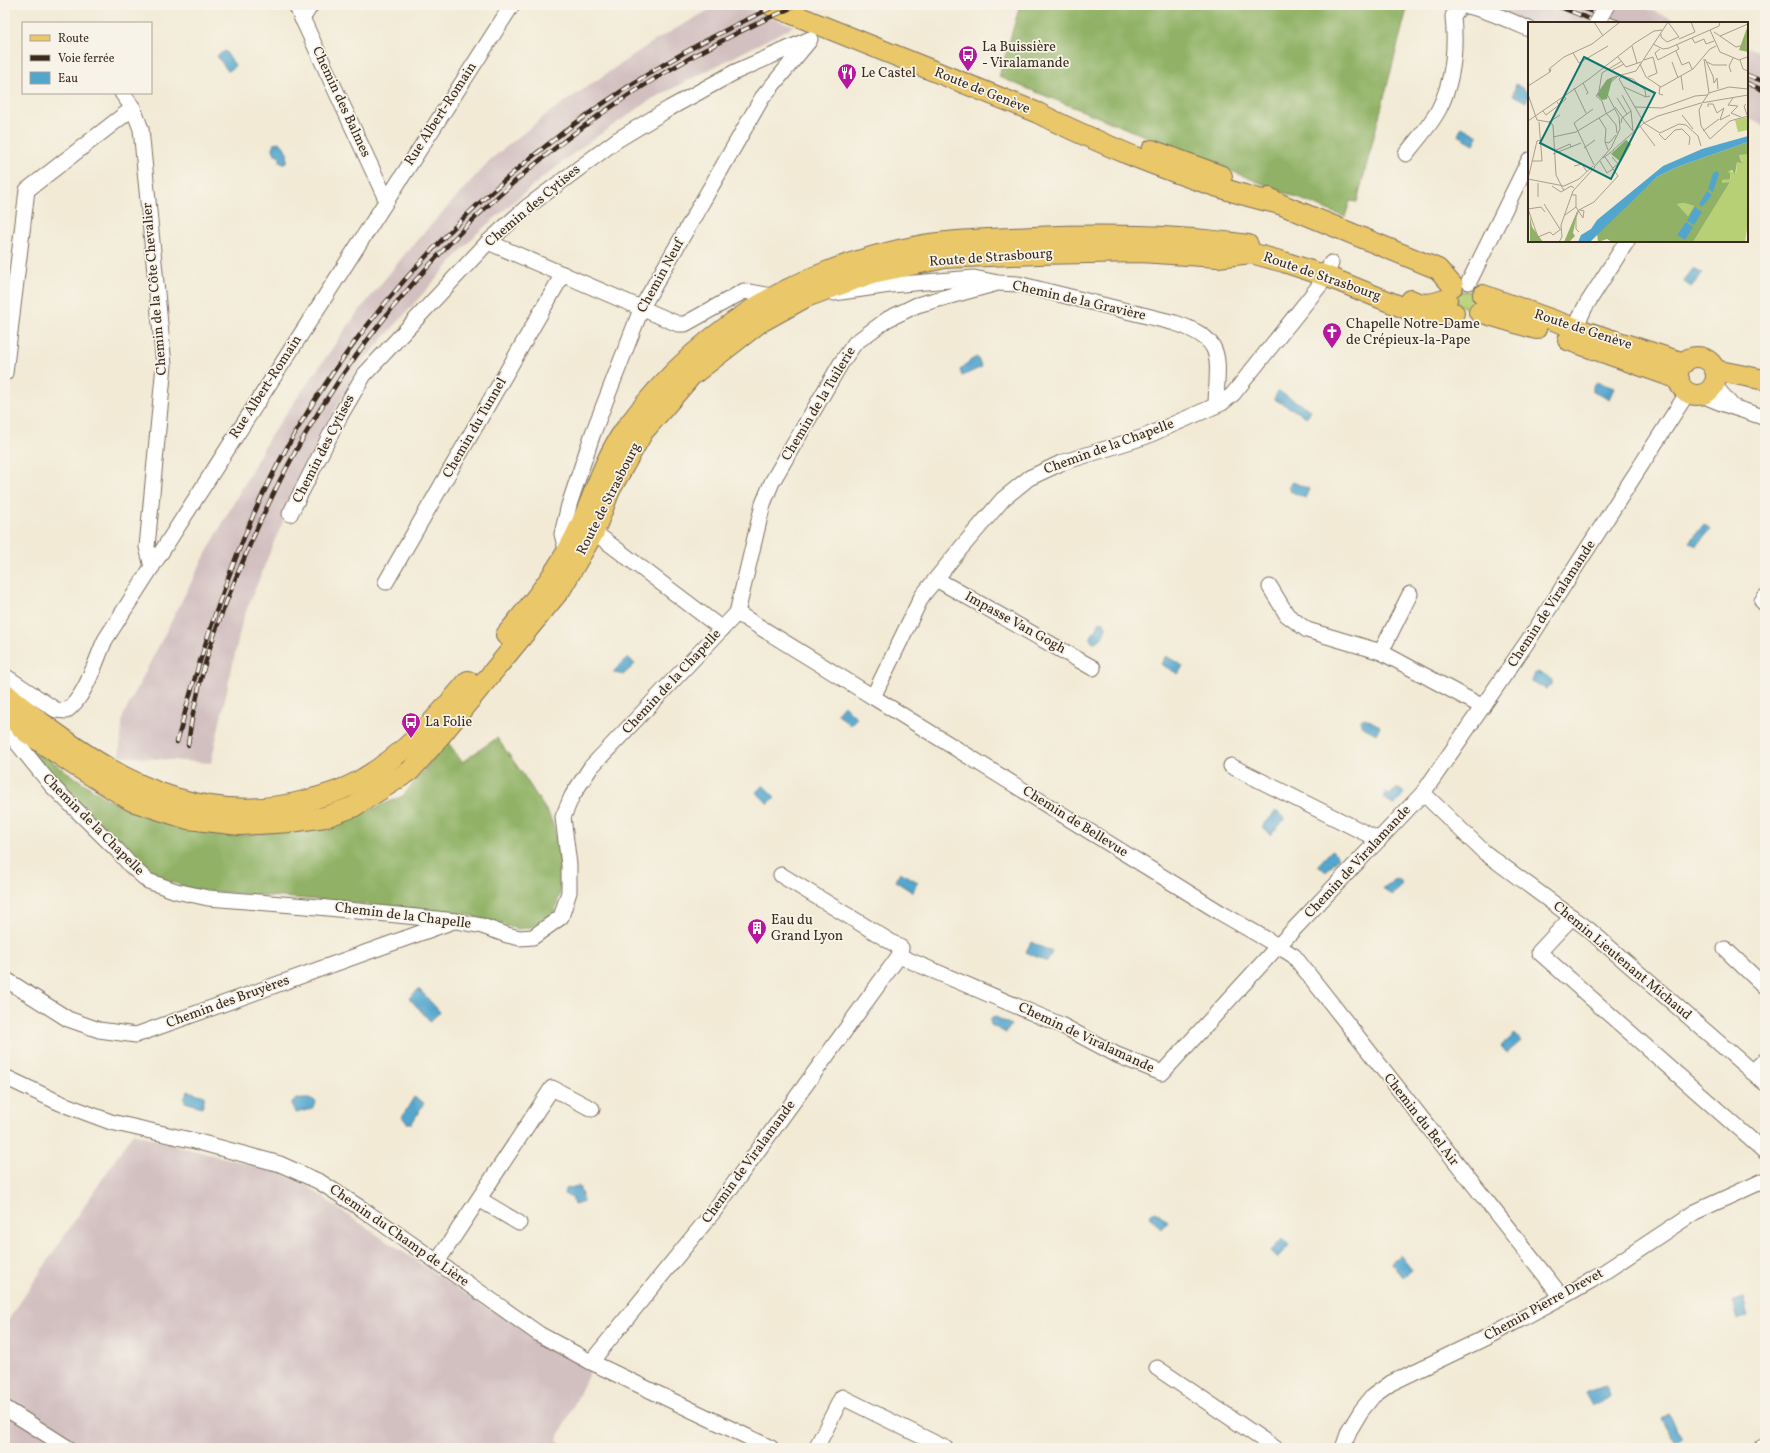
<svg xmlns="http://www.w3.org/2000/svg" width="1770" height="1453" font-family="Vollkorn,serif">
  <rect width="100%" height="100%" fill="#f7f3e8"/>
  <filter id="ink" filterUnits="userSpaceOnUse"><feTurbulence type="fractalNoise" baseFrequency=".025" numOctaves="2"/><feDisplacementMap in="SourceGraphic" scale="8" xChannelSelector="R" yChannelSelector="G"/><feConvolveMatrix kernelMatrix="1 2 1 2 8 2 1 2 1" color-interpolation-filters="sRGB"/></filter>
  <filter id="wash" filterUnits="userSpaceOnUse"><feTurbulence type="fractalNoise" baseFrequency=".012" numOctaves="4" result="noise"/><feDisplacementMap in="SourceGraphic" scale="16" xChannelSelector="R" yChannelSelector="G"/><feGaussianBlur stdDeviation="0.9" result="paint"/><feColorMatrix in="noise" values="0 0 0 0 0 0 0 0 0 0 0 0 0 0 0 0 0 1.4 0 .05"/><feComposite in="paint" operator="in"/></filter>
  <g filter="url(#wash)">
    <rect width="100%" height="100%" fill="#f2ead5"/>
    <g fill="#d2bfc0">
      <polygon points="718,5 740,5 794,26 652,99 583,146 530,188 476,234 364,360 322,432 274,542 242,622 211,763 119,756 123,716 201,563 269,438 355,316 409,249 490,160 547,114 654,41"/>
      <polygon points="1479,5 1637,5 1684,23 1529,23"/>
      <polygon points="1747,47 1765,54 1765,126 1747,118"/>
      <polygon points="133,1133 183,1148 263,1167 300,1180 339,1209 482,1305 593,1365 557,1440 568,1448 5,1448 5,1325"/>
    </g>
    <circle fill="#b7d075" stroke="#797d4a" cx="1465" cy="299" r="8"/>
    <g fill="#91b266" stroke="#666e42">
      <polygon points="1020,5 1408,5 1357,202 1350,201 1345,217 999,77"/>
      <polygon points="12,728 60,767 86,785 109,800 137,813 177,827 214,833 244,835 325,826 354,817 403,796 447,741 462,762 497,738 522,773 549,815 554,827 559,852 561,864 561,888 555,911 551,916 529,928 517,929 466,914 331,901 196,890 150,875 51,776"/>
    </g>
    <g fill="#52a6ce" stroke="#466876">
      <polygon points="225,51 235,65 231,70 227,70 217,56"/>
      <polygon points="1516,84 1529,93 1526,102 1513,95"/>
      <polygon points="1462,127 1478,136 1474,144 1458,135"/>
      <path d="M279,142c6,3 10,13 8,20l-3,1 -4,-1v-6l-5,-2 -2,-5 1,-6z"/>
      <polygon points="1694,268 1702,274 1691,287 1683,281"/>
      <polygon points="977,357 982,367 962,376 960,370 971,360"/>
      <polygon points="1597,382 1614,388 1609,399 1593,392 1593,386"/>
      <polygon points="1278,391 1311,410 1307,417 1274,399"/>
      <polygon points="1293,482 1309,489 1305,498 1290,491 1290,489 1288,488 1291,483 1293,484"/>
      <polygon points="1704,524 1710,529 1696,546 1690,542"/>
      <path d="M1103,622l3,4c-1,8 -5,16 -13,16l-3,-3c1,-3 7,-11 9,-16z"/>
      <polygon points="1166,656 1183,666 1178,674 1161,664"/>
      <polygon points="628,657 635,664 623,675 613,672"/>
      <polygon points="1538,672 1552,680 1552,685 1546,689 1532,681 1533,675"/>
      <polygon points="844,705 857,718 850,725 837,713"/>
      <polygon points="1365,718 1380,726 1376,734 1361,726 1361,720"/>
      <polygon points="763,785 775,797 768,804 756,792"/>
      <polygon points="1397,787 1404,793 1394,806 1383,797 1386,792 1390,795"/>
      <polygon points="1276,811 1285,819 1270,835 1262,827"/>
      <polygon points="1332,850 1339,857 1326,872 1318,865"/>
      <polygon points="900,872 918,882 912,892 895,881"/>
      <polygon points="1395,878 1400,879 1402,884 1394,894 1390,894 1384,890 1384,887 1386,887"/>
      <polygon points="1031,942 1052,952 1047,962 1026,952"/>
      <polygon points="419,989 440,1012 430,1021 409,998"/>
      <polygon points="996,1017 1011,1025 1006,1033 991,1025 990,1021 992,1018"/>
      <polygon points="1515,1034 1521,1041 1507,1053 1501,1046"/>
      <polygon points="188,1091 205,1096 202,1107 185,1102 184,1099"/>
      <polygon points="414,1097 424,1103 412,1123 407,1123 402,1117"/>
      <polygon points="296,1099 312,1099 316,1102 315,1106 311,1109 296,1113 292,1107 292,1102"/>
      <polygon points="579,1186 584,1202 574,1205 572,1197 564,1194 565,1189"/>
      <polygon points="1156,1211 1168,1222 1162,1229 1150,1218 1151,1213"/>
      <polygon points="1282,1239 1289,1246 1277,1259 1270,1252"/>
      <polygon points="1400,1255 1412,1270 1403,1277 1391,1262"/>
      <polygon points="1742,1298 1747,1317 1737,1319 1732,1301"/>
      <polygon points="1604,1386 1606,1387 1610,1395 1609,1398 1592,1406 1586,1395 1587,1392"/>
      <polygon points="1669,1414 1683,1439 1676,1443 1662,1418"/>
    </g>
  </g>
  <g filter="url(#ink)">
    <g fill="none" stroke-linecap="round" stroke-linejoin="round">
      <defs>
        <g id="minor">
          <polyline points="296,5 386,199"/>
          <polyline points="302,19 311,5"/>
          <polyline points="133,108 141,129 164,365 147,547 152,567"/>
          <path d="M1406,154c11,-15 26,-30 34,-47 14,-29 16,-60 13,-91 2,-3 5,-7 8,-9 12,-4 56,17 68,22"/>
          <polyline points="488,242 678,324 685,324 744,291 772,296"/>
          <polyline points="1469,282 1529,160"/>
          <path d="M834,293l56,-8 84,-7 24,5 20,1 157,39c52,17 42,35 41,82"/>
          <polyline points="1575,328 1585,307 1627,241"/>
          <polyline points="5,373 27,190 133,108 122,93"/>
          <polyline points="1714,385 1732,406"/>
          <path d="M1701,394c20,11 43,16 64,24"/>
          <polyline points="290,514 340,416 364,375 488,242 527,207 617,140 670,108 735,72 810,39"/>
          <polyline points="586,526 722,629"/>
          <polyline points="567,553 562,534 569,505 593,433 642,307 762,98 809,41"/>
          <polyline points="936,579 1093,668"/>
          <polyline points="386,582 563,274"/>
          <polyline points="1270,587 1287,615 1307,630 1381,652 1483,707"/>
          <polyline points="1765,597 1762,601 1765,604"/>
          <polyline points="737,613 763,504 772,482 841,363 855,343 888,319 917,305 994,284"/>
          <polyline points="1381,652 1410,594"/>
          <path d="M5,676l51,34 10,1c20,-14 29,-49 39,-71l407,-635"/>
          <polyline points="873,697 1221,913 1278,946 1294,956 1562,1297"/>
          <polyline points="5,728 52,786 118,851 131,866 148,881 176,891 208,898 318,907 456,921 482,926 507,935 520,938 533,937 561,917 569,892 569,865 563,817 572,796 591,767 737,613 873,697 922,596 961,548 1003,499 1029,478 1061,463 1144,437 1222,403 1233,394 1320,285 1326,276 1331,263"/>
          <polyline points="1231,766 1379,840"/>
          <polyline points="1423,793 1484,852 1588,929 1765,1083"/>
          <polyline points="1572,917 1539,952 1765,1152"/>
          <polyline points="1725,949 1765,987"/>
          <polyline points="899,956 1061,1025 1117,1055 1162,1073 1278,946 1423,793 1532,635 1688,392"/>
          <polyline points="5,979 68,1019 99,1030 136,1035 451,922"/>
          <polyline points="1752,1072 1765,1060"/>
          <polyline points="5,1077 60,1103 111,1122 195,1141 280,1164 320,1182 362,1209 539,1334 591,1362 771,1448"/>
          <polyline points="479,1199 519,1223"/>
          <polyline points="437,1262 552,1088 592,1109"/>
          <polyline points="591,1362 714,1211 899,956 901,948 781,875"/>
          <polyline points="1157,1368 1275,1448"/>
          <polyline points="5,1408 68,1448"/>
          <polyline points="816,1448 842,1397 945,1448"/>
          <polyline points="1343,1448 1349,1431 1361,1411 1373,1396 1391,1383 1489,1336 1562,1297 1592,1280 1695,1212 1765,1180"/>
          <polyline points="1761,1448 1765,1446"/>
        </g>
        <g id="major">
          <path d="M770,5l268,108c33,17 64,30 97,44 48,19 95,36 145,47"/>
          <polyline points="1152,150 1222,176"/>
          <polyline points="1269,198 1280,204 1438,269 1453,286"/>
          <polyline points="1483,295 1575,328 1684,363"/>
          <path d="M1411,300c13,7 24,3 36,-1"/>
          <polyline points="1479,312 1536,329"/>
          <polyline points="1568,340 1679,379"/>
          <circle cx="1697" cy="376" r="19"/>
          <polyline points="1715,370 1765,380"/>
          <path d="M506,635c29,-35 57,-70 75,-111 14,-31 23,-65 43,-93 75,-103 174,-164 299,-186 37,-6 75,-6 111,-8 71,-3 144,-2 214,8"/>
          <path d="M5,693c16,15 34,28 52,41 76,57 156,92 251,66 20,-5 39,-11 56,-22 42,-25 73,-60 104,-97"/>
          <polyline points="5,712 26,732 74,765 132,801 188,819 240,825 291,822 325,817 353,807 410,771 432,746 561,589 594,532 610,490 643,432 691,376 759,323 806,297 872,273 945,258 1037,254 1140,252 1218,257 1251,253 1284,262 1326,276 1419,314 1430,317 1454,313"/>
        </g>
      </defs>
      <use href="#minor" stroke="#7b6d5e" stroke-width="17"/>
      <use href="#major" stroke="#7b6d5e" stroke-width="22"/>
      <use href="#minor" stroke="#fff" stroke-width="15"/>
      <use href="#major" stroke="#eac769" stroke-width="20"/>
      <defs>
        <g id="rail">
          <polyline points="1555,5 1600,23"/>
          <polyline points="1575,5 1620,23"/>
          <polyline points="1747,75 1765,82"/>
          <polyline points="1747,83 1765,91"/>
          <path d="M177,742c22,-84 48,-165 84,-244 104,-220 297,-394 517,-493"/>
          <path d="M188,745c2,-15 4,-30 8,-44 10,-51 30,-100 50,-147 104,-251 303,-443 552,-549"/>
        </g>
      </defs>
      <use href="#rail" stroke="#3b2a1e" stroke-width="4.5"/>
      <use href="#rail" stroke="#f7f3e8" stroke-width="3" stroke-dasharray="9" stroke-linecap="butt"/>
      <defs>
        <polyline id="minor-bridge" points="1597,23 1607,5"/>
      </defs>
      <use href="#minor-bridge" stroke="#7b6d5e" stroke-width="17" stroke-linecap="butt"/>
      <use href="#minor-bridge" stroke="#fff" stroke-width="15"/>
    </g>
  </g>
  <defs>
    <symbol id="bus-pin" viewBox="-11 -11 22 30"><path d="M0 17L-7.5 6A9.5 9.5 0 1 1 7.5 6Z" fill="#b5179e" stroke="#f7f3e8"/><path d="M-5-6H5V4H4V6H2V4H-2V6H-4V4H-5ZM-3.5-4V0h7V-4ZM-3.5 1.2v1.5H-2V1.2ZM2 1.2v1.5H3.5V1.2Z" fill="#fff"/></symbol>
    <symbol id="restaurant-pin" viewBox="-11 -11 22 30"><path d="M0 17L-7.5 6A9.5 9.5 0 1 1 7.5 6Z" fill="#b5179e" stroke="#f7f3e8"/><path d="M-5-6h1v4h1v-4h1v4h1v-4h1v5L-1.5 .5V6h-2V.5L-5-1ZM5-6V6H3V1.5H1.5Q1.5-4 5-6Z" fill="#fff"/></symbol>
    <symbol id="church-pin" viewBox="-11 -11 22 30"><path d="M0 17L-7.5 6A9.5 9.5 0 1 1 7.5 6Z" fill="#b5179e" stroke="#f7f3e8"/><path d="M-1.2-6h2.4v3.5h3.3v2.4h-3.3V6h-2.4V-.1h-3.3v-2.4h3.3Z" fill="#fff"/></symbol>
    <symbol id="building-pin" viewBox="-11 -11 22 30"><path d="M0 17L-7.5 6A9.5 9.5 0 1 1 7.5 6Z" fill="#b5179e" stroke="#f7f3e8"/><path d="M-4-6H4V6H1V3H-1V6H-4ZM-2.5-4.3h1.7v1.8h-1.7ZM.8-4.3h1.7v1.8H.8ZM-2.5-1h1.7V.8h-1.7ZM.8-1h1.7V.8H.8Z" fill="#fff"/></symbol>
  </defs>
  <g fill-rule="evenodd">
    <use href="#bus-pin" x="957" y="44" width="22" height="30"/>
    <use href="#restaurant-pin" x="836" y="62" width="22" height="30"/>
    <use href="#church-pin" x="1321" y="321" width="22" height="30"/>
    <use href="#bus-pin" x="400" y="711" width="22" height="30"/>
    <use href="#building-pin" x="746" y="917" width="22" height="30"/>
  </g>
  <g text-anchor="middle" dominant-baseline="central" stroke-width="3.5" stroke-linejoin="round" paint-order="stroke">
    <g font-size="14" fill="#3b2a1e" stroke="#f7f3e8" text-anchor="start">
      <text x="982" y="47">La Buissière<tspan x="982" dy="16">- Viralamande</tspan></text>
      <text x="861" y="73">Le Castel</text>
      <text x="1346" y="324">Chapelle Notre-Dame<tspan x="1346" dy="16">de Crépieux-la-Pape</tspan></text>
      <text x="425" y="722">La Folie</text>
      <text x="771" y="920">Eau du<tspan x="771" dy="16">Grand Lyon</tspan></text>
    </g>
    <g font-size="14" fill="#3b2a1e" stroke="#f7f3e8">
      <text transform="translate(982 91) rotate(22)">Route de Genève</text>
      <text transform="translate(341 102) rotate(65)">Chemin des Balmes</text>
      <text transform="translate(441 114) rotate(-57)">Rue Albert-Romain</text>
      <text transform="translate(533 206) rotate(-40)">Chemin des Cytises</text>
      <text transform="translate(991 258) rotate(-4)">Route de Strasbourg</text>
      <text transform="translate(661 276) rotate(-61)">Chemin Neuf</text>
      <text transform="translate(1322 277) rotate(19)">Route de Strasbourg</text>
      <text transform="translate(155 289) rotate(-95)">Chemin de la Côte Chevalier</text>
      <text transform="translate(1079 301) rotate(13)">Chemin de la Gravière</text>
      <text transform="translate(1583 330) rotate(18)">Route de Genève</text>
      <text transform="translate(266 387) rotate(-57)">Rue Albert-Romain</text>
      <text transform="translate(819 404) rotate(-59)">Chemin de la Tuilerie</text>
      <text transform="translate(475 428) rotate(-60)">Chemin du Tunnel</text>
      <text transform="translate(1109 447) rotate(-20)">Chemin de la Chapelle</text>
      <text transform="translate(324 449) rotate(-63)">Chemin des Cytises</text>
      <text transform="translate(609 499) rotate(-63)">Route de Strasbourg</text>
      <text transform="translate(1552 604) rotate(-57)">Chemin de Viralamande</text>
      <text transform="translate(1015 623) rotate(29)">Impasse Van Gogh</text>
      <text transform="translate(672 682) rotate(-47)">Chemin de la Chapelle</text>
      <text transform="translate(1075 822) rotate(32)">Chemin de Bellevue</text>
      <text transform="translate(93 825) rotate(45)">Chemin de la Chapelle</text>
      <text transform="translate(1358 862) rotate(-47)">Chemin de Viralamande</text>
      <text transform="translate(403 916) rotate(7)">Chemin de la Chapelle</text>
      <text transform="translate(1622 961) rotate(40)">Chemin Lieutenant Michaud</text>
      <text transform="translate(228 1002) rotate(-20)">Chemin des Bruyères</text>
      <text transform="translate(1086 1038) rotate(25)">Chemin de Viralamande</text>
      <text transform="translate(1421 1120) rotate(52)">Chemin du Bel Air</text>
      <text transform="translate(749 1162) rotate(-54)">Chemin de Viralamande</text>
      <text transform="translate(399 1236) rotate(35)">Chemin du Champ de Lière</text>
      <text transform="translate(1544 1305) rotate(-29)">Chemin Pierre Drevet</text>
    </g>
  </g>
  <g transform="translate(1528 22)">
    <rect width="220" height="220" fill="#f2ead5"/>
    <path d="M220,95v13l-10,2 -3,-12zM214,131l6,1v69l-3,19h-52l37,-60 -8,2v-4l9,-2 -5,-6 3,-2 7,4 1,-12 5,-1 -3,-6zM156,181l10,3 -6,10 -11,-12z" fill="#b7d075"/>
    <path d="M220,3v27l-9,-2zM88,54l-4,4 -5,19 -5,1 -5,-5 10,-15zM98,118l5,4 -10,18 -10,-8zM220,120v12l-9,1 3,8 -5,-1 -2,13 -3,-5 -5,2 3,1v6l-8,1v3l8,-1 -37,60h-81l-5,-3 -9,3 -1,-9 60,-56 20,-10zM156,181l10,3 -6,10 -11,-12zM50,187l-5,24 2,3 -6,6h-5zM2,194l2,11 11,15h-13z" fill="#91b266" fill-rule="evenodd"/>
    <path d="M220,114v6l-71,25 -20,10 -67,65h-12l3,-7 10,-6 6,-9 66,-54 39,-17zM189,149l2,3 -6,18 -5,-3 5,-16zM179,169l5,4 -10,12 -3,-3zM167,185l7,5 -8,13 -7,-4zM158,200l7,5 -8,13 -8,-5z" fill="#52a6ce"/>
    <path fill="none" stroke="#a99d8c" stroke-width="1" d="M66,0l9,14M140,0l11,15M182,8l10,22 19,8 8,-3M186,10l22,15 12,-3M133,12v3l6,5 12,-5M192,14l28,-12M164,16l3,5 9,-4 2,5 8,-3M151,17l16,-7 -4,-10M125,22l10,5 6,-1 50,-22 1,-4M104,24l5,17M132,27l-5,4 3,7 21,-11 -2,-4M148,29l6,14 7,-3 3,7M45,31l6,10 29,-17M90,35l8,10 15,-5M177,37l8,17 1,7 3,-5 1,11M116,38l9,-3 4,16 -9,4M212,38l3,9 5,2M144,40l6,16M179,40l6,3h14M112,42l6,13 15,10 32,-18 17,-20 6,-3M23,47l-1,3 -1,-3 15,-12 28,-13 28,-22M84,48l12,-6M203,50l-2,-6 4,-8M94,54l-3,3 25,44 16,10 19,-9 7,1 12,11 3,10M94,54l11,3 12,11 1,7 4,-1M153,54l2,14M55,61l5,10 -2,1M0,64l22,-14M132,64l-1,8 4,1M96,65l22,10M46,66l12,25M71,69l3,-18 20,-12M181,71l20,-6 19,2M0,72l9,26 12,2 4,3 3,50 8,16M94,73l9,16 2,20M89,76l10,16M205,76l-5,7 10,1 -7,7 10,4M175,80l6,-9 -5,-34M174,82l-3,6 2,16 9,13 20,-18 18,-5M218,82l-2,2 3,9M31,83l7,-6 -2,-3M87,85l18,24M107,85l27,1 33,-12 13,-1M180,85v-3h5l4,9 7,-5 -4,12 10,-5M65,87l-19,14 20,42M15,89l3,4 13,-10 -2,-3M78,91l-4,-12 -6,-5 11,-16 10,-4M79,92l9,11 1,8M154,93l11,14M0,99l61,-42 46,-36 19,-12 8,-1M21,100l11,-7M93,101l1,-5 9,-7M112,104l15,20M175,109l16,-12M131,112l6,6 10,-10 7,-1 8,8 -1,8M25,115l23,-5 23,-14M77,120l4,1 7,-8M56,126l11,-8M80,128l-3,-8 1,-13 -7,-11 15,-9M85,128l31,-27 14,-7 43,-13 47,-8M26,129l16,-7 1,3M25,132l28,-11M84,135l6,7 -5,4M75,136l11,-8M4,139h10l-3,-39M72,139l7,12 6,-4M46,144l8,-2 5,8M66,145l17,-19 9,-19 -1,-12 -12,-23 2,-10 9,-8 18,-5 32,-49M0,157l36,7 15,-7 14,-13M0,157l9,-38 4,-1M24,164l9,6 10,-6 3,2M44,173h4v12l7,11 1,-7 -4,-1M10,175v-14M16,182l16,25M0,187l10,28 12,-5 3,3 8,-6M0,187l13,-2 4,5M51,188l15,-8 24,-26 -13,-19M51,188l-3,7v12l3,3M37,193l11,-8M31,220l3,-5 -1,-12 12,-34 22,-24"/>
    <path fill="#0f766e" fill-opacity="0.15" stroke="#0f766e" stroke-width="2" d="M56,35l71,36 -44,86 -71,-36z"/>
    <rect width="220" height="220" fill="none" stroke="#3b2a1e" stroke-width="2"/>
  </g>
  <rect width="1770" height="1453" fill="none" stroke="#f7f3e8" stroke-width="20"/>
  <rect x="22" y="22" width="130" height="72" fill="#f7f3e8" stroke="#aca397"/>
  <rect x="30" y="35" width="20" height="6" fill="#eac769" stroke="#aca397"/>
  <text x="58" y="42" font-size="12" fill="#3b2a1e">Route</text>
  <rect x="30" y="55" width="20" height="6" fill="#3b2a1e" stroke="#aca397"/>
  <text x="58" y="62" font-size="12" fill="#3b2a1e">Voie ferrée</text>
  <rect x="30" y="72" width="20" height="12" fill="#52a6ce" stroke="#aca397"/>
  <text x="58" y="82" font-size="12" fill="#3b2a1e">Eau</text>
</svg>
